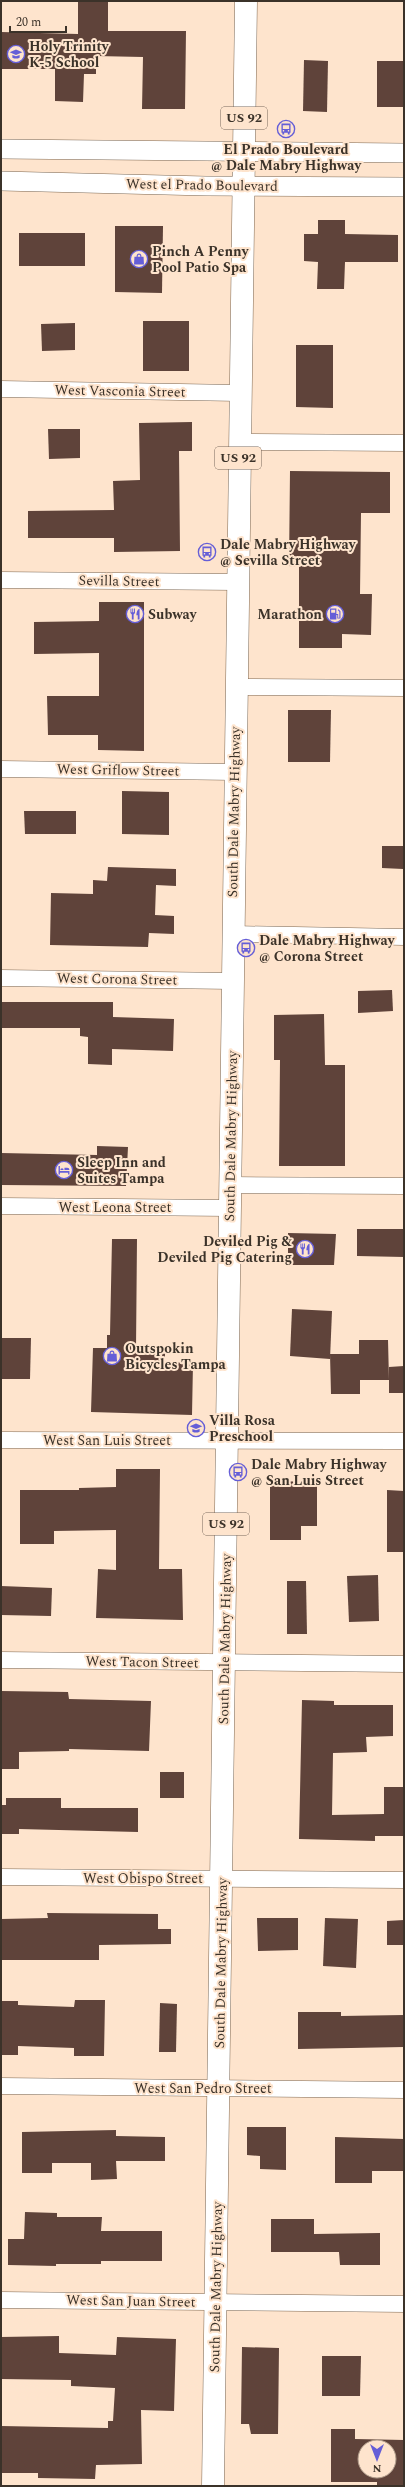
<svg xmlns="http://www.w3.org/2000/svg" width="405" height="2487" font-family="Spectral,serif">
  <rect width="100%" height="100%" fill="#fee4cd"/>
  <g fill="#5f433a" fill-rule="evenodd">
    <polygon points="78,1 108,1 108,31 186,31 185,109 142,109 143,57 96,56 96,74 84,74 83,102 55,101 55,69 1,69 1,32 78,34"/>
    <polygon points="304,60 328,61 327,112 303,111"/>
    <rect x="377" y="61" width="27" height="46"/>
    <polygon points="318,220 345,220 345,234 398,235 398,262 345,262 344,289 317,289 318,262 304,261 304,234 318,234"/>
    <polygon points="115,226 163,226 162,293 115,292"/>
    <rect x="19" y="233" width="66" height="33"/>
    <rect x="143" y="321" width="46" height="50"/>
    <polygon points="75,323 75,350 42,351 41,324"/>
    <polygon points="296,345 333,345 333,408 296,407"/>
    <polygon points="192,422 192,451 179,451 180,551 114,552 114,538 28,538 28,511 114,510 113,481 140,480 139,423"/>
    <polygon points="48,429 80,429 80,458 49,459"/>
    <polygon points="290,471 390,472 390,513 361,513 360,594 372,594 371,635 342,634 342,648 299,648 299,567 289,566"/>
    <polygon points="99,602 144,602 144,751 98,750 98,735 48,735 47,696 99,696 99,653 34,654 34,622 99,621"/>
    <polygon points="288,710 331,710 330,762 288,762"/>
    <polygon points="122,791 169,792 169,835 122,834"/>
    <polygon points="24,811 76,811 76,834 25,834"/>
    <polygon points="382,846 403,846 403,869 382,868"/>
    <polygon points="108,867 176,869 176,886 156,885 155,915 174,916 174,934 149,933 148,947 50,945 51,893 93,894 93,880 107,881"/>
    <polygon points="392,990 393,1011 358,1013 358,991"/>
    <polygon points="1,1002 113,1002 113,1017 174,1019 173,1051 112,1049 112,1065 88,1064 88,1037 80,1036 80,1028 1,1028"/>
    <polygon points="324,1014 325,1065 345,1065 345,1166 279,1166 280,1060 274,1060 274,1015"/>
    <polygon points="97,1146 128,1147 126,1186 1,1185 1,1153 97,1155"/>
    <polygon points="357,1229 404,1229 404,1257 357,1256"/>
    <polygon points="288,1233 336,1234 334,1265 288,1265"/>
    <polygon points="112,1239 137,1239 136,1349 165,1349 165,1362 193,1363 192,1415 91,1412 93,1348 107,1348 107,1335 110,1335"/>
    <polygon points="292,1309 332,1311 330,1359 290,1356"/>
    <polygon points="1,1338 31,1338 30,1379 1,1379"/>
    <polygon points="359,1340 388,1340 389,1380 360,1380 360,1394 331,1394 330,1354 359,1354"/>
    <polygon points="404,1366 404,1393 389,1393 389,1367"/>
    <polygon points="116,1469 160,1469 159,1569 182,1569 183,1620 96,1618 98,1569 116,1570 116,1530 54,1531 54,1544 20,1544 20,1490 79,1490 79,1488 116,1487"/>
    <polygon points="270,1481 317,1482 317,1526 301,1526 301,1540 270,1540"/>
    <polygon points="387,1490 404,1491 404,1552 387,1552"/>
    <polygon points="378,1575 379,1621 349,1622 347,1576"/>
    <polygon points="287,1581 306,1581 307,1634 287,1634"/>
    <polygon points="1,1586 52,1588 51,1616 1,1615"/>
    <polygon points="1,1691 68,1692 69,1699 151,1701 149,1751 69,1749 69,1751 19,1752 19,1769 1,1769"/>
    <polygon points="302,1700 334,1701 334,1705 393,1705 393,1736 366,1737 367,1752 333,1753 332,1815 384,1814 384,1787 404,1787 404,1836 375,1836 375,1841 299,1839"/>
    <rect x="160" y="1772" width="24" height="26"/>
    <polygon points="6,1798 61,1798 61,1808 138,1808 138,1832 19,1829 19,1834 1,1834 1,1805 6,1805"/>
    <polygon points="47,1913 158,1914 158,1929 171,1929 171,1944 99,1945 99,1960 1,1960 1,1919 48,1918"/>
    <polygon points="257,1918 298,1918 298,1950 258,1951"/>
    <polygon points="325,1918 358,1919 356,1968 323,1966"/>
    <polygon points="404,1920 404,1945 387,1945 387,1921"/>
    <polygon points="75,2000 105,2000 104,2056 74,2056 74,2048 18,2046 18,2055 1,2055 1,2001 18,2001 18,2005 74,2007"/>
    <polygon points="160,2003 177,2004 176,2052 159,2052"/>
    <polygon points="298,2012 341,2012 341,2016 404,2015 404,2047 298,2049"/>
    <polygon points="247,2127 286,2127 286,2170 260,2169 260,2156 247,2155"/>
    <polygon points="116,2130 116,2136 165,2137 165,2161 116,2161 117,2179 91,2180 91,2163 52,2163 52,2173 22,2173 22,2132"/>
    <polygon points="335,2137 404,2139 404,2171 372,2171 372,2183 335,2183"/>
    <polygon points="25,2212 57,2213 57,2217 102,2217 101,2231 162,2231 162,2261 101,2261 101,2264 56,2264 56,2266 8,2265 8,2239 24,2239"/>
    <polygon points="271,2219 314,2219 314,2234 380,2233 380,2265 340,2265 339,2252 271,2252"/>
    <polygon points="59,2336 59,2353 116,2355 117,2337 176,2339 174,2411 141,2410 142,2464 96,2465 95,2479 38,2478 38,2473 1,2473 1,2426 108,2428 108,2421 113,2421 115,2388 71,2386 71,2380 1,2379 1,2337"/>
    <polygon points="242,2347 279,2348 278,2434 251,2434 249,2424 241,2424"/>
    <polygon points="322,2356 361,2356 360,2396 322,2396"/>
    <path d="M331,2429h24v10l49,1v46h-27v-4h-46zM365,2447h24v24h-24z"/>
  </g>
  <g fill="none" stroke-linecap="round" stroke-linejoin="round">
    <defs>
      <g id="minor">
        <polyline points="1,389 239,393"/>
        <polyline points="238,442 404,443"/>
        <polyline points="1,580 236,582"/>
        <polyline points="235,687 404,688"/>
        <polyline points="1,769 235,772"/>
        <polyline points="233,934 404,937"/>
        <polyline points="1,978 233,981"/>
        <polyline points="230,1185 404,1186"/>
        <polyline points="1,1206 230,1208"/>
        <polyline points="1,1440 404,1441"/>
        <polyline points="1,1660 404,1664"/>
        <polyline points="1,1877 404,1880"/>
        <polyline points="1,2086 404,2090"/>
        <polyline points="1,2300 404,2304"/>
      </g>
      <g id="tertiary">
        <polyline points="1,149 404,153"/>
        <polyline points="1,181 206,186 404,187"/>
      </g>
      <polyline id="primary" points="213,2486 246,1"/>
    </defs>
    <use href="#minor" stroke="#7c6752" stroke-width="17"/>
    <use href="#tertiary" stroke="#7c6752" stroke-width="20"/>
    <use href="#primary" stroke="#7c6752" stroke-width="23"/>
    <use href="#minor" stroke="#fff" stroke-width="16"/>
    <use href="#tertiary" stroke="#fff" stroke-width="19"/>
    <use href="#primary" stroke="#fff" stroke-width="22"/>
  </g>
  <defs>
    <symbol id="school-ring" viewBox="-11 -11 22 22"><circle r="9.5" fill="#fee4cd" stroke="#655ed7" stroke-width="1.5"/><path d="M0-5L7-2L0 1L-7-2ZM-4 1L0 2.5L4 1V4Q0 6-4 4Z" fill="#655ed7"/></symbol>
    <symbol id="bus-ring" viewBox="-11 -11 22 22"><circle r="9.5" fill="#fee4cd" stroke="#655ed7" stroke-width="1.5"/><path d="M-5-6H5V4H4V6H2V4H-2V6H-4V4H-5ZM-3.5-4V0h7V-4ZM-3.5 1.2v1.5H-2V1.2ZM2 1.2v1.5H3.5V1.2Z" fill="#655ed7"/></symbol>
    <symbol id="shop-ring" viewBox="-11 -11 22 22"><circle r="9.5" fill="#fee4cd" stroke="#655ed7" stroke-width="1.5"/><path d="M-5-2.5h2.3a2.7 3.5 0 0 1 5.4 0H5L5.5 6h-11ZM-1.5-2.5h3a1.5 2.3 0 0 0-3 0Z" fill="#655ed7"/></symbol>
    <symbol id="restaurant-ring" viewBox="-11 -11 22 22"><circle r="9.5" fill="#fee4cd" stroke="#655ed7" stroke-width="1.5"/><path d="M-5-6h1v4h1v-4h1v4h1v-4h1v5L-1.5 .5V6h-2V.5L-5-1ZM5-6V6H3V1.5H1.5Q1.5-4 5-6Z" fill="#655ed7"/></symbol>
    <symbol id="fuel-ring" viewBox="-11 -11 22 22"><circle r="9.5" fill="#fee4cd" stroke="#655ed7" stroke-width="1.5"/><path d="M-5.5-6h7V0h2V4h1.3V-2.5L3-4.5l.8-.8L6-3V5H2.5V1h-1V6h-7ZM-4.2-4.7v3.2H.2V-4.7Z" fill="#655ed7"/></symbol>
    <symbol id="hotel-ring" viewBox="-11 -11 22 22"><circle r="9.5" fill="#fee4cd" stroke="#655ed7" stroke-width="1.5"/><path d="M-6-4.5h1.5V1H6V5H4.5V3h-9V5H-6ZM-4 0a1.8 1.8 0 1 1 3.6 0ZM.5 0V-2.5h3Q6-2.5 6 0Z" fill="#655ed7"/></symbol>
  </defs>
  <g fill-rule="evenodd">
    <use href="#school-ring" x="6" y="44" width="20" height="20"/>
    <use href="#bus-ring" x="276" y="119" width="20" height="20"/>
    <use href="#shop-ring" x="129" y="249" width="20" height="20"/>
    <use href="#bus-ring" x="197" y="542" width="20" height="20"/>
    <use href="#restaurant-ring" x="125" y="604" width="20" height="20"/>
    <use href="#fuel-ring" x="325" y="604" width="20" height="20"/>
    <use href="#bus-ring" x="236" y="938" width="20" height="20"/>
    <use href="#hotel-ring" x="54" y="1160" width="20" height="20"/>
    <use href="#restaurant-ring" x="295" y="1239" width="20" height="20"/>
    <use href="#shop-ring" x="102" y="1346" width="20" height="20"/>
    <use href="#school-ring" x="186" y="1418" width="20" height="20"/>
    <use href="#bus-ring" x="228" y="1462" width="20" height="20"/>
  </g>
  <g text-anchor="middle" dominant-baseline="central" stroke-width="4" stroke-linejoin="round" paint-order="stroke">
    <g fill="#fee4cd" stroke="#76675a" stroke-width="1">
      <rect x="221" y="107" width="46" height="22" rx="3"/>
      <rect x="215" y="447" width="46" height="22" rx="3"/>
      <rect x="203" y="1513" width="46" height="22" rx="3"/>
    </g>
    <g font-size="13" font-weight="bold" fill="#3b3229">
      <text x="244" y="118">US 92</text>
      <text x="238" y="458">US 92</text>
      <text x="226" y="1524">US 92</text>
    </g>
    <g font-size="14" font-weight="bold" fill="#3b3229" stroke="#fee4cd" text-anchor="start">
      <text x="29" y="46">Holy Trinity<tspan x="29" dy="16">K-5 School</tspan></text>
      <text x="286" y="149" text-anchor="middle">El Prado Boulevard<tspan x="286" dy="16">@ Dale Mabry Highway</tspan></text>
      <text x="152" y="251">Pinch A Penny<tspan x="152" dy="16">Pool Patio Spa</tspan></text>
      <text x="220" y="544">Dale Mabry Highway<tspan x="220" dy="16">@ Sevilla Street</tspan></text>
      <text x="148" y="614">Subway</text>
      <text x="322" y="614" text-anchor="end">Marathon</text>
      <text x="259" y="940">Dale Mabry Highway<tspan x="259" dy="16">@ Corona Street</tspan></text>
      <text x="77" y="1162">Sleep Inn and<tspan x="77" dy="16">Suites Tampa</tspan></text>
      <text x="292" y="1241" text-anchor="end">Deviled Pig &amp;<tspan x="292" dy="16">Deviled Pig Catering</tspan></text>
      <text x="125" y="1348">Outspokin<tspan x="125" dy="16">Bicycles Tampa</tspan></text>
      <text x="209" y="1420">Villa Rosa<tspan x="209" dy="16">Preschool</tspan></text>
      <text x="251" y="1464">Dale Mabry Highway<tspan x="251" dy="16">@ San Luis Street</tspan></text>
    </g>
    <g font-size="14" fill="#3b3229" stroke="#fee4cd">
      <text transform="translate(202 185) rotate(1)">West el Prado Boulevard</text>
      <text transform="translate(120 391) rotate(1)">West Vasconia Street</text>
      <text transform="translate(119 581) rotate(1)">Sevilla Street</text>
      <text transform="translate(118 770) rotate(1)">West Griflow Street</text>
      <text transform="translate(234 812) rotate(-89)">South Dale Mabry Highway</text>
      <text transform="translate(117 979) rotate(1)">West Corona Street</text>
      <text transform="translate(231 1136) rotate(-89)">South Dale Mabry Highway</text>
      <text x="115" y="1207">West Leona Street</text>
      <text x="107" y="1440">West San Luis Street</text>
      <text transform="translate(225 1639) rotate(-89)">South Dale Mabry Highway</text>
      <text transform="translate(142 1662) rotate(1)">West Tacon Street</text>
      <text x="143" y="1878">West Obispo Street</text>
      <text transform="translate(221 1963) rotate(-89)">South Dale Mabry Highway</text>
      <text x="203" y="2088">West San Pedro Street</text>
      <text transform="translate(216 2287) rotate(-89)">South Dale Mabry Highway</text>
      <text transform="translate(131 2301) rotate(1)">West San Juan Street</text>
    </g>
  </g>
  <rect width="405" height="2487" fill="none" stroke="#3b3229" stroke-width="4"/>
  <g transform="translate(377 2459) rotate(180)"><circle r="19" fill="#fee4cd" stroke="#b09d8b"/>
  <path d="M0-3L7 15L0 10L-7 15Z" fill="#655ed7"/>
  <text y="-6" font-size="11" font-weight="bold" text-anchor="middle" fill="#3b3229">N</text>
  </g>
  <path d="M10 26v6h56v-6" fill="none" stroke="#3b3229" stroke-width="2"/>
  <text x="16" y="26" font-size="12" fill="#3b3229" stroke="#fee4cd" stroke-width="3" paint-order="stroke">20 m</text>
</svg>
